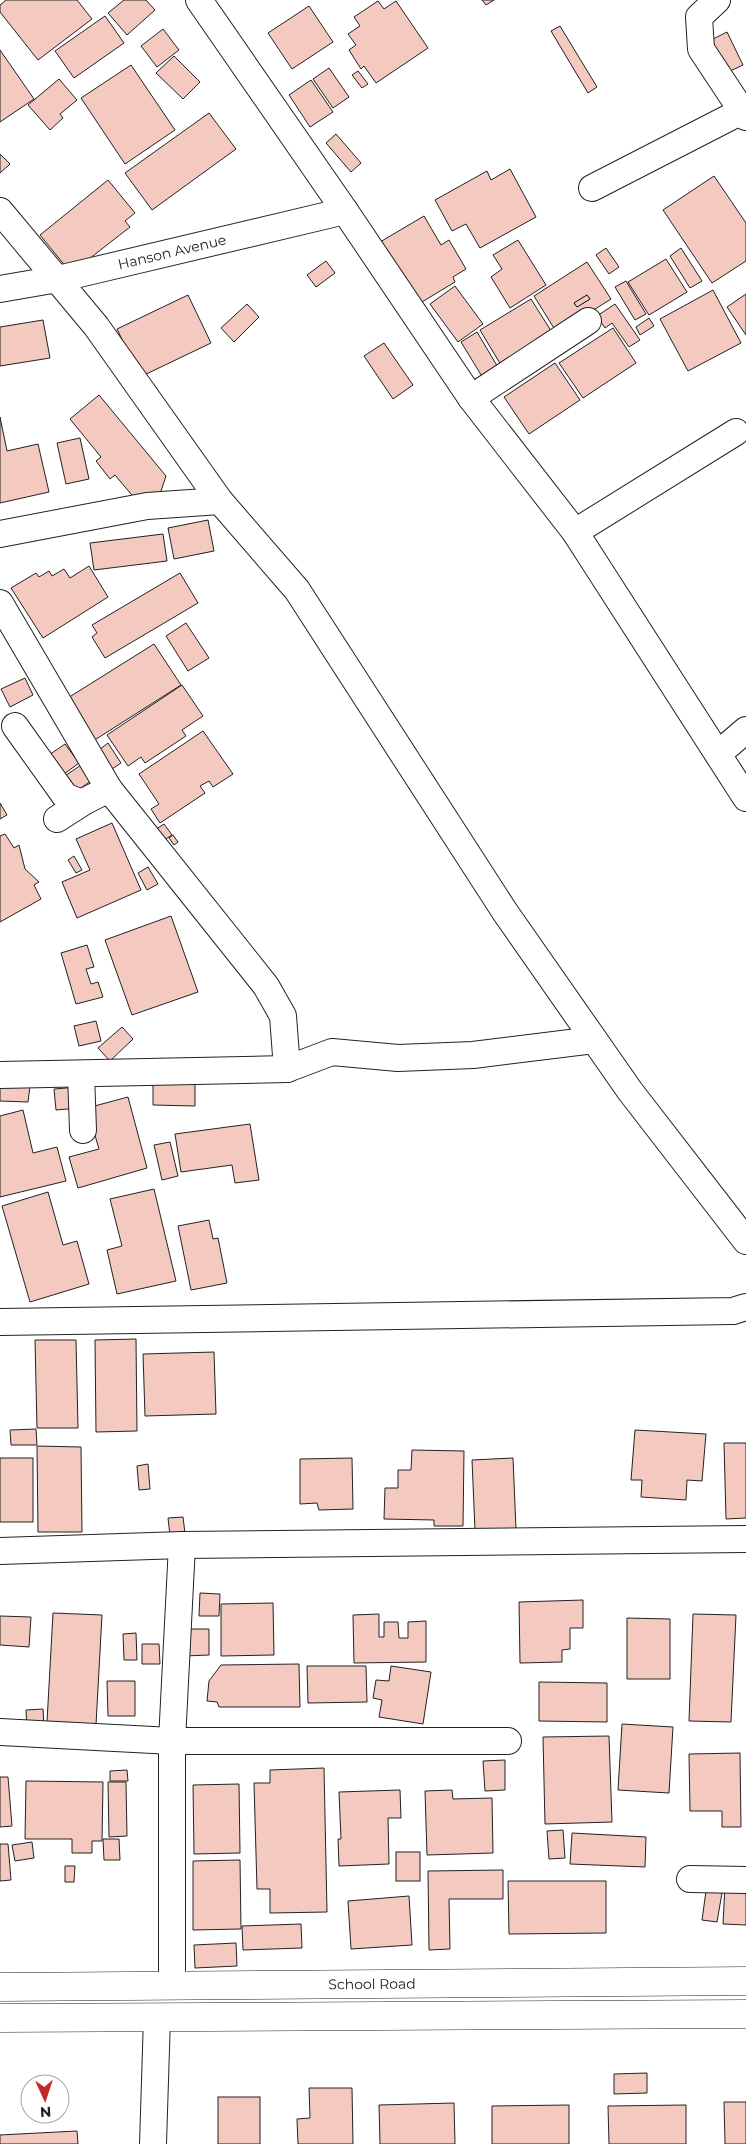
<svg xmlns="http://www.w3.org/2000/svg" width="746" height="2144" font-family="Montserrat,sans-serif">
  <rect width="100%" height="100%" fill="#fff"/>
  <g fill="#f3c9c0" stroke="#222" fill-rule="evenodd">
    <polygon points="6,0 77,0 92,19 38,60 0,12 0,5"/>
    <polygon points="124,0 146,0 155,10 127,35 108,13"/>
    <polygon points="482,0 494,0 486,5"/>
    <polygon points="378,1 384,9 396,1 428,48 376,83 364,66 361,69 349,50 356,45 348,34 360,26 354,17"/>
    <polygon points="309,6 333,42 292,69 268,33"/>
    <polygon points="105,16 124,43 74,78 55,51"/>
    <polygon points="560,26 597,87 588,93 551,31"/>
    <polygon points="163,29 179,50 157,67 141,46"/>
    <polygon points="727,32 743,65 726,73 711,40"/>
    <polygon points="0,50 34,99 0,122"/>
    <polygon points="174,56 200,82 183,99 156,73"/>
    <polygon points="131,65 175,130 125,164 81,98"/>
    <polygon points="329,68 349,97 333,108 313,79"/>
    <polygon points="358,71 368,84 362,88 352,75"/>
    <polygon points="59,79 77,100 60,114 63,118 50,130 28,105"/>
    <polygon points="311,80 333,112 310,127 289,95"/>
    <polygon points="209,113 236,149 152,210 125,173"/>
    <polygon points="336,134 361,163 351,172 326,143"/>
    <polygon points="0,154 10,164 0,173"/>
    <polygon points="510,169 536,217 480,248 466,224 452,231 435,200 487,171 491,180"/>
    <polygon points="714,176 746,223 746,261 712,283 663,210"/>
    <polygon points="108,180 135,213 125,221 130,227 80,266 76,261 67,268 40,235"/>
    <polygon points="424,216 441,245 449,240 466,269 453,277 455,282 417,305 380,242"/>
    <polygon points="518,240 546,285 510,308 491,277 502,269 493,255"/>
    <polygon points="606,248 619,267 609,274 596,255"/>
    <polygon points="681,248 702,281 690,288 670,256"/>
    <polygon points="666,259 687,292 649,315 628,282"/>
    <polygon points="326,261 335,273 316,287 307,275"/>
    <path d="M587,262l24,37 -54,34 -23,-37zM587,295l3,4 -13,8 -3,-4z"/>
    <polygon points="626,281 646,314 635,320 615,287"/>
    <polygon points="455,286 483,324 458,342 430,304"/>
    <polygon points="713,290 741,343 688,371 660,319"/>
    <polygon points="746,294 746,335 727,307"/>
    <polygon points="188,295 211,343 140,377 117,329"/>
    <polygon points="587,295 590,299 577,307 574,303"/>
    <polygon points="531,299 553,334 501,365 480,330"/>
    <polygon points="247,304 259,317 234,342 221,328"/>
    <polygon points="615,304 640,340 629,347 612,323 605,328 597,316"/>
    <polygon points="649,318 654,326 640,335 636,327"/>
    <polygon points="43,320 50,358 0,366 0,327"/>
    <polygon points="613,328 636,363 583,398 559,363"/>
    <polygon points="477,332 502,374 486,383 461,342"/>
    <polygon points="384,343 413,385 393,399 364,356"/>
    <polygon points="555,363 580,400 529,434 504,397"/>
    <polygon points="99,395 166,476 160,494 136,500 115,475 110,479 96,461 101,457 70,419"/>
    <polygon points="0,417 7,451 38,444 49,492 0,503"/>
    <polygon points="80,438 89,479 66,484 57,443"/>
    <polygon points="208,520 214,551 174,559 168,528"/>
    <polygon points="163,534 167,561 94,570 90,543"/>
    <polygon points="89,566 108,597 43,638 11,588 36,573 39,577 49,571 52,576 64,569 70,578"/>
    <polygon points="180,573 198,603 105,658 92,637 97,633 92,625"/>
    <polygon points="186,623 209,658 188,671 166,636"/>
    <polygon points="154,644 181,685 90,743 63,701"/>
    <polygon points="25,678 33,695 10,707 1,689"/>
    <polygon points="182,685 203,716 182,730 186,736 145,763 141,757 128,766 107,735"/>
    <polygon points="203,731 233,774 213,787 209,781 200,786 205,793 160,823 151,809 159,804 139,774"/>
    <polygon points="108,743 121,763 112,769 99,750"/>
    <polygon points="65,744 79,763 60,777 46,757"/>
    <polygon points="81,765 91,781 75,792 65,776"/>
    <polygon points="0,803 7,815 0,819"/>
    <polygon points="112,823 141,890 77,918 62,882 90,870 76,839"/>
    <polygon points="164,824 172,835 161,842 153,831"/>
    <polygon points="5,834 14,848 19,845 25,869 39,882 34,885 41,899 0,922 0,836"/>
    <polygon points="173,835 178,842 174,845 169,838"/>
    <polygon points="74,856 82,870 76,873 68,860"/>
    <polygon points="148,867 158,884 147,890 138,873"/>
    <polygon points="171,916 198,992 132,1015 105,940"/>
    <polygon points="87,945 94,967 86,969 91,984 98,982 103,997 76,1004 61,953"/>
    <polygon points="96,1021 101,1041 79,1046 74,1026"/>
    <polygon points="122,1027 133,1039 110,1061 98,1048"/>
    <polygon points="153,1083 195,1084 195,1106 153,1105"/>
    <polygon points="0,1084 30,1086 28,1102 0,1101"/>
    <polygon points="78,1087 79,1108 56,1110 54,1089"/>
    <polygon points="128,1097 147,1168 78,1188 69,1157 99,1149 87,1108"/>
    <polygon points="23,1110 33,1153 57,1147 66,1181 0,1197 0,1116"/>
    <polygon points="250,1124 259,1180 235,1183 232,1165 181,1172 175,1134"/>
    <polygon points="170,1142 178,1176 162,1180 154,1145"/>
    <polygon points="154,1189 176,1281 117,1294 107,1250 122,1246 110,1199"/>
    <polygon points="48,1192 63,1245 77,1241 89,1284 30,1302 2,1206"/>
    <polygon points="209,1220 213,1239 218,1238 227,1283 191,1290 178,1226"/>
    <polygon points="136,1339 137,1431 96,1432 95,1340"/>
    <polygon points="35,1340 76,1340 78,1428 37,1428"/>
    <polygon points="214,1352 216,1414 145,1416 143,1354"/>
    <polygon points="36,1429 37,1445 11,1445 10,1430"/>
    <polygon points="635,1430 706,1434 702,1481 687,1480 686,1500 641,1497 642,1480 631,1480"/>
    <polygon points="724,1443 746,1443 746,1518 726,1519"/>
    <polygon points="37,1446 81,1447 82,1532 38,1532"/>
    <polygon points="412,1450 464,1451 463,1526 434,1526 434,1520 384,1519 385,1488 398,1488 398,1470 411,1470"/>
    <rect x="0" y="1458" width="33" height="64"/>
    <polygon points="352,1458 353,1509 319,1510 317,1503 300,1504 300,1459"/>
    <polygon points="513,1458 516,1529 475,1530 472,1460"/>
    <polygon points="148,1464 150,1489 139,1490 137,1466"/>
    <polygon points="183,1517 185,1533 170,1535 168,1518"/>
    <polygon points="200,1593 220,1594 219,1616 199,1616"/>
    <polygon points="583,1600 583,1628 570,1628 570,1649 562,1650 562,1662 520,1663 519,1602"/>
    <polygon points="273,1603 274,1655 221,1656 221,1604"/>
    <polygon points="53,1613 102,1615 96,1725 47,1722"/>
    <polygon points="379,1614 379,1637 384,1637 384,1622 398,1622 399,1638 408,1638 408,1622 426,1621 426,1662 354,1663 353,1615"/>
    <polygon points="693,1614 736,1615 731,1722 689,1721"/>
    <polygon points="0,1616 31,1617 29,1647 0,1645"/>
    <polygon points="627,1618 670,1619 670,1679 627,1679"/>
    <polygon points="183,1629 209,1629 209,1655 184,1656"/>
    <polygon points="136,1633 137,1660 124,1660 123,1634"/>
    <polygon points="142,1644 159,1644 160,1664 142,1664"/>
    <polygon points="299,1664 300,1707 219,1707 217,1702 207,1701 209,1681 221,1665"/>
    <polygon points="307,1666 366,1666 367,1702 308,1703"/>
    <polygon points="391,1666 431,1672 423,1724 379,1717 382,1700 373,1698 376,1680 389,1681"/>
    <polygon points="107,1681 135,1681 135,1716 108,1716"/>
    <polygon points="539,1682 607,1683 607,1722 539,1721"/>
    <polygon points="43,1709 44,1727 27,1728 26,1710"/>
    <polygon points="622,1724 673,1727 669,1793 618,1790"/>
    <polygon points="609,1736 612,1822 545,1824 543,1737"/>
    <polygon points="740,1753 741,1827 722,1827 722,1811 690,1811 689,1754"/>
    <polygon points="505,1760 505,1790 485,1791 483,1761"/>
    <polygon points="324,1768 327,1912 270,1913 270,1889 257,1889 254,1783 270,1783 270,1770"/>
    <polygon points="127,1770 128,1781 110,1781 110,1771"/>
    <polygon points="0,1777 8,1777 12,1826 0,1827"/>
    <polygon points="26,1781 103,1782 102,1841 92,1841 92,1853 72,1853 72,1839 25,1839"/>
    <polygon points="108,1782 126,1782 127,1836 109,1837"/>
    <polygon points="239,1784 240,1853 194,1854 193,1785"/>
    <polygon points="400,1790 401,1818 388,1818 389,1864 339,1866 338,1839 341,1839 339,1792"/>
    <polygon points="452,1790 453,1799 492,1798 493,1853 427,1855 425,1791"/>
    <polygon points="563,1830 565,1858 549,1859 547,1831"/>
    <polygon points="572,1833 646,1837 645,1867 570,1864"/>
    <polygon points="103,1839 119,1839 120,1860 104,1860"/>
    <polygon points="32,1842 34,1858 15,1861 12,1845"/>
    <polygon points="0,1844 8,1844 11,1880 0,1881"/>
    <rect x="396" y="1852" width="24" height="29"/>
    <polygon points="240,1860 241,1929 193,1930 193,1861"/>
    <polygon points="65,1866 75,1866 74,1882 65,1882"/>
    <polygon points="503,1870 503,1899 449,1899 450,1949 429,1950 428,1871"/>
    <polygon points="508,1881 606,1881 606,1933 509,1934"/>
    <polygon points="707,1884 723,1887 717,1922 702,1920"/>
    <polygon points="725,1885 746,1886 746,1925 723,1924"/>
    <polygon points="409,1896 412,1945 351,1949 348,1901"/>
    <polygon points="301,1924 302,1948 243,1950 242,1926"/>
    <polygon points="236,1943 237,1966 195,1968 194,1945"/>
    <polygon points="647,2073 647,2093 614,2094 614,2074"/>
    <polygon points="309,2088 352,2088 353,2144 298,2144 297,2119 310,2118"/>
    <rect x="218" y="2097" width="42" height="47"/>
    <polygon points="724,2102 746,2102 746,2144 725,2144"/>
    <polygon points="454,2103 455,2144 380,2144 379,2105"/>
    <polygon points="569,2105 569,2144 492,2144 492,2106"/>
    <polygon points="686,2105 686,2144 609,2144 608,2106"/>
    <polygon points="77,2131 78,2144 0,2144 0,2135"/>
  </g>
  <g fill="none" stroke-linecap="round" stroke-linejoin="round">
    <defs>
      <g id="minor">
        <polyline points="199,0 345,211 471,398 575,532 746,798"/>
        <polyline points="717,0 699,17 701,49 746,117"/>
        <polyline points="592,188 746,109"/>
        <polyline points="0,211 96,326 220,501 297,590 505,912 630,1091 746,1241"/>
        <path id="s1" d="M0,289l58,-10 287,-68"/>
        <polyline points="471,398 588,321"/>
        <polyline points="575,532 736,432"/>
        <polyline points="0,534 147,506 220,501"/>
        <polyline points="0,603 109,789 266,986 283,1016 287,1069"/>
        <polyline points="15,726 65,796 79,802 85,801 109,789"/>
        <polyline points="718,754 746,730"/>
        <polyline points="57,819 85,801"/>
        <polyline points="81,1074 83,1130"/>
        <polyline points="0,1075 287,1069 332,1052 398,1058 473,1055 594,1040"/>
        <polyline points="0,1322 733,1311 746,1307"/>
        <polyline points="0,1551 182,1545 746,1539"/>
        <polyline points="0,1732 172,1741 508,1741"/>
        <polyline points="690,1879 746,1880"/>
        <polyline points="172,1986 172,1741 182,1545"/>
        <polyline points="153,2144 157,2017"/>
      </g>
      <g id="major">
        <path id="s2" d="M0,1987l746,-6"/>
        <polyline points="0,2018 746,2014"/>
      </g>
    </defs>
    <use href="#minor" stroke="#222" stroke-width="28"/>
    <use href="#major" stroke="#222" stroke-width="29"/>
    <use href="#minor" stroke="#fff" stroke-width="26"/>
    <use href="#major" stroke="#fff" stroke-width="28"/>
  </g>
  <g text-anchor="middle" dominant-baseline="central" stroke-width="4" stroke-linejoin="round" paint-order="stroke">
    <g font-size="14" fill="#222" stroke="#fff">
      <text stroke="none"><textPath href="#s1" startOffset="176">Hanson Avenue</textPath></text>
      <text stroke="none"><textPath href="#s2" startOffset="372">School Road</textPath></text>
    </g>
  </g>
  <g transform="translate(45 2099) rotate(177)"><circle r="24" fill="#ffffff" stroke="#a7a7a7"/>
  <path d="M0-4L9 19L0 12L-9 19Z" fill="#c62828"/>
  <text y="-8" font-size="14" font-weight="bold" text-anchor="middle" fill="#222222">N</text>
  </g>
</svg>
